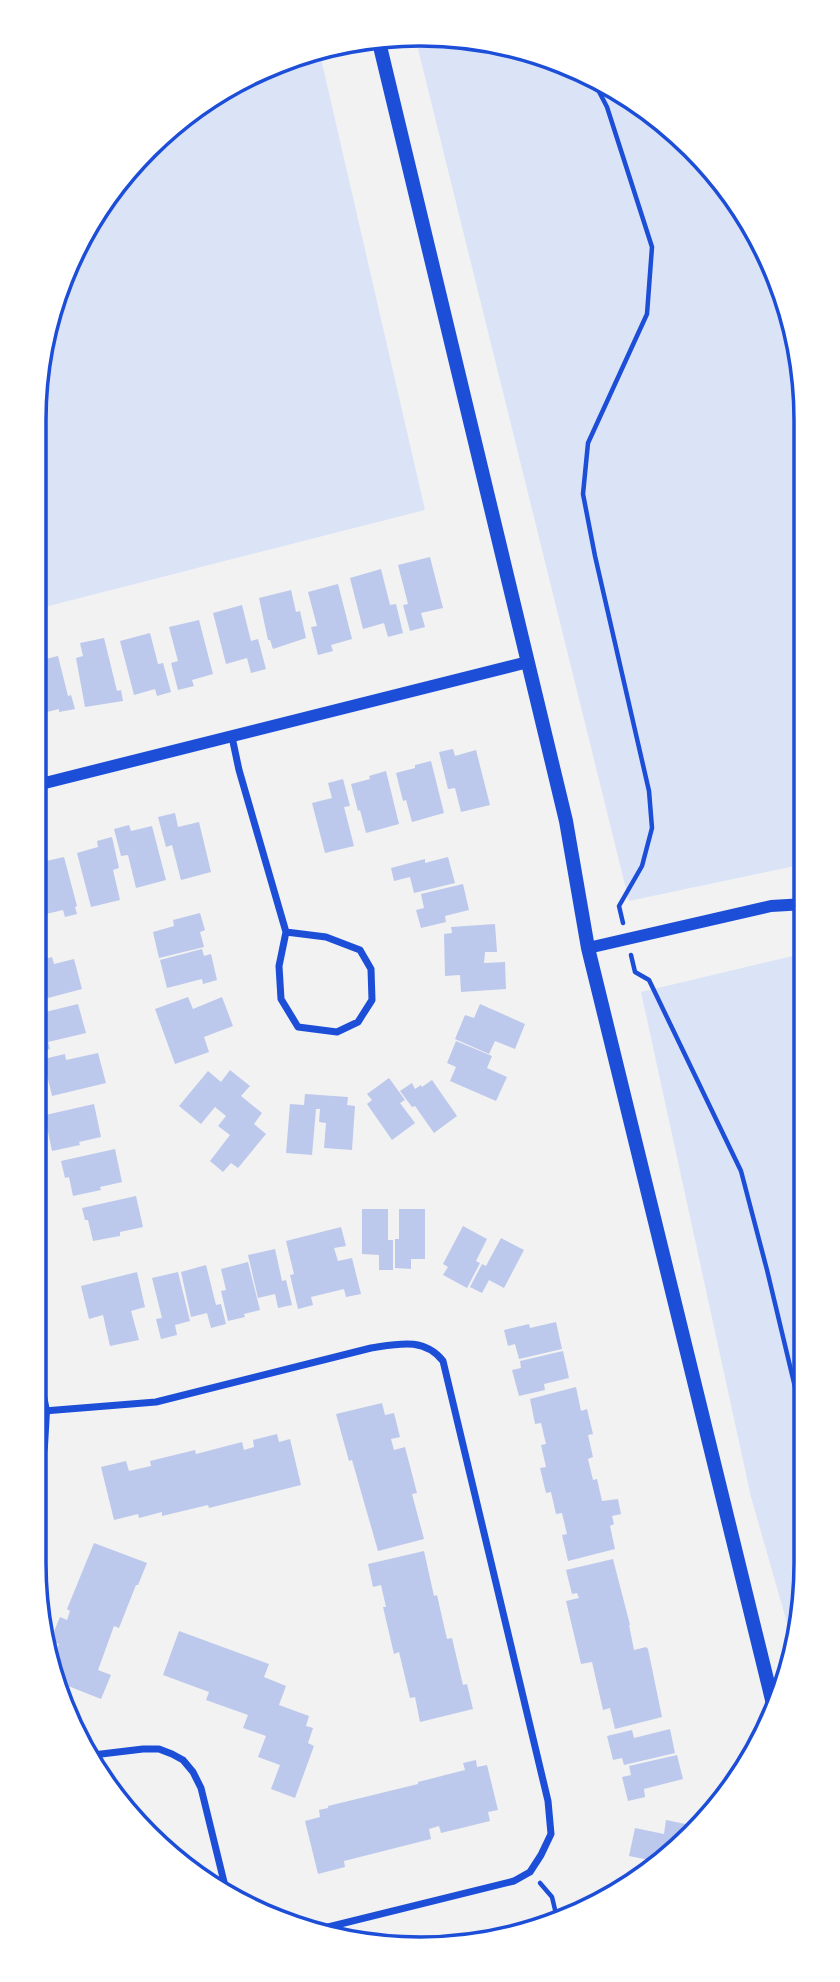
<svg xmlns="http://www.w3.org/2000/svg" width="840" height="1982" font-family="'Space Grotesk',sans-serif">
  <rect width="100%" height="100%" fill="#f2f2f2"/>
  <g fill="#dbe4f7">
    <polygon points="415,37 544,54 635,99 711,165 767,249 803,369 805,865 795,866 629,901"/>
    <polygon points="320,54 425,510 33,610 33,420 54,296 129,165 249,73"/>
    <polygon points="805,953 807,1562 793,1644 751,1497 641,992"/>
  </g>
  <g fill="#bdc9ec">
    <polygon points="430,557 443,608 421,613 425,627 410,631 403,605 408,604 398,565"/>
    <polygon points="381,569 390,605 396,604 403,633 388,637 384,623 363,629 350,578"/>
    <polygon points="338,584 352,639 331,645 333,651 318,655 311,627 317,626 308,592"/>
    <polygon points="291,590 296,612 300,611 306,638 273,649 270,640 268,640 259,598"/>
    <polygon points="242,605 251,641 258,639 266,669 251,673 247,658 226,664 213,613"/>
    <polygon points="199,620 213,674 192,680 194,686 178,690 171,663 178,661 169,627"/>
    <polygon points="150,633 158,664 163,663 171,692 157,696 155,689 134,695 120,641"/>
    <polygon points="104,638 117,691 121,690 123,701 85,707 76,658 83,656 80,643"/>
    <polygon points="58,656 68,696 71,695 75,709 59,712 59,709 39,714 33,689 33,662"/>
    <polygon points="453,749 455,756 476,750 490,805 461,812 455,788 448,789 439,752"/>
    <polygon points="431,761 444,813 412,822 406,800 403,801 396,773 415,768 415,765"/>
    <polygon points="386,771 399,824 366,833 360,810 358,811 351,784 370,779 369,776"/>
    <polygon points="343,779 350,806 344,807 354,846 325,853 312,803 332,798 328,783"/>
    <polygon points="175,813 178,827 199,822 211,872 181,880 172,845 166,847 158,817"/>
    <polygon points="129,825 131,831 152,826 166,880 136,888 128,855 121,856 114,829"/>
    <polygon points="112,837 119,868 113,870 120,900 91,907 77,853 98,847 97,841"/>
    <polygon points="39,847 42,862 64,857 77,906 75,907 77,914 65,917 63,910 46,914 38,885 33,886 33,849"/>
    <polygon points="448,857 455,883 414,893 410,877 394,881 391,868 425,859 425,863"/>
    <polygon points="463,884 469,910 445,916 446,922 421,928 416,910 424,908 421,894"/>
    <polygon points="200,913 205,930 200,932 204,947 159,958 153,932 174,926 173,920"/>
    <polygon points="495,924 497,952 485,952 484,963 505,962 506,989 461,992 460,975 445,976 444,934 452,933 451,927"/>
    <polygon points="202,949 204,956 211,954 217,980 203,984 202,979 167,988 160,960"/>
    <polygon points="52,957 54,964 74,959 82,989 33,1002 33,962"/>
    <polygon points="188,997 193,1009 222,997 233,1026 204,1037 209,1052 175,1064 155,1009"/>
    <polygon points="78,1004 86,1033 48,1042 50,1049 33,1053 33,1015"/>
    <polygon points="480,1004 525,1024 515,1049 495,1041 489,1054 455,1039 465,1015 474,1018"/>
    <polygon points="456,1041 492,1056 487,1068 507,1077 496,1101 450,1081 456,1067 447,1063"/>
    <polygon points="98,1053 106,1083 52,1096 47,1075 38,1076 35,1061 65,1054 66,1060"/>
    <polygon points="230,1070 250,1086 241,1096 262,1113 254,1124 266,1134 238,1168 231,1163 223,1172 210,1161 230,1135 218,1126 226,1116 215,1107 201,1124 179,1106 208,1071 221,1082"/>
    <polygon points="389,1078 405,1100 400,1103 415,1123 392,1140 367,1104 372,1100 367,1094"/>
    <polygon points="432,1080 457,1116 434,1133 415,1106 412,1107 400,1091 412,1083 415,1089 421,1085 422,1087"/>
    <polygon points="305,1094 348,1097 347,1105 355,1106 352,1150 324,1148 326,1123 319,1122 320,1109 316,1109 312,1155 286,1153 290,1104 304,1105"/>
    <polygon points="94,1104 101,1137 79,1142 80,1145 52,1151 47,1127 44,1127 41,1116"/>
    <polygon points="115,1149 122,1182 100,1187 101,1190 73,1196 69,1177 65,1178 61,1161"/>
    <polygon points="136,1196 143,1227 120,1232 120,1236 93,1241 88,1220 85,1220 82,1208"/>
    <polygon points="362,1209 388,1209 388,1240 393,1240 393,1270 379,1270 379,1255 362,1254"/>
    <polygon points="399,1209 425,1209 425,1259 411,1259 411,1269 395,1268 395,1239 399,1239"/>
    <polygon points="463,1226 487,1239 476,1261 480,1263 467,1288 443,1275 448,1267 443,1264"/>
    <polygon points="341,1227 346,1246 334,1248 338,1261 352,1258 361,1294 346,1297 344,1289 311,1297 313,1305 298,1309 290,1275 294,1274 286,1241"/>
    <polygon points="501,1238 524,1250 504,1288 489,1280 482,1293 470,1287 482,1264 486,1266"/>
    <polygon points="275,1249 282,1281 286,1280 292,1305 278,1308 275,1294 258,1298 248,1255"/>
    <polygon points="248,1262 260,1310 244,1314 245,1317 228,1321 221,1291 226,1290 221,1269"/>
    <polygon points="206,1265 216,1305 221,1304 226,1324 211,1328 207,1313 191,1317 181,1272"/>
    <polygon points="137,1272 145,1307 131,1311 139,1340 110,1346 103,1315 89,1319 81,1286"/>
    <polygon points="178,1272 190,1321 175,1325 177,1335 161,1339 156,1319 162,1318 152,1278"/>
    <polygon points="556,1322 562,1349 519,1359 515,1344 508,1346 504,1330 529,1324 530,1328"/>
    <polygon points="563,1351 569,1378 544,1384 545,1390 519,1396 512,1370 521,1368 520,1361"/>
    <polygon points="576,1387 581,1411 587,1409 593,1434 588,1435 593,1457 588,1459 593,1480 597,1479 602,1501 618,1499 621,1514 612,1516 614,1524 610,1526 615,1549 568,1561 562,1535 567,1534 562,1513 556,1514 551,1492 546,1493 540,1468 546,1467 541,1445 546,1444 541,1423 535,1424 530,1399"/>
    <polygon points="382,1403 385,1415 394,1413 400,1437 391,1439 394,1450 405,1447 417,1493 412,1494 424,1539 378,1551 352,1460 349,1461 336,1414"/>
    <polygon points="277,1434 279,1442 290,1439 301,1485 209,1508 208,1505 162,1516 162,1512 139,1518 138,1514 114,1520 101,1467 126,1461 129,1471 151,1466 150,1461 195,1450 196,1454 242,1442 244,1450 254,1447 253,1440"/>
    <polygon points="94,1543 147,1563 138,1585 136,1585 119,1628 114,1626 98,1670 111,1675 101,1699 53,1680 52,1676 60,1656 55,1654 59,1644 50,1641 60,1617 67,1620 70,1611 67,1609"/>
    <polygon points="424,1551 434,1596 437,1595 447,1639 452,1638 463,1685 467,1684 473,1709 420,1722 415,1697 410,1698 399,1652 394,1654 383,1607 386,1607 381,1585 373,1587 368,1564"/>
    <polygon points="613,1559 630,1625 629,1625 634,1650 646,1647 648,1649 662,1717 615,1729 610,1708 603,1710 592,1662 581,1664 566,1601 579,1598 577,1593 572,1594 566,1570"/>
    <polygon points="179,1631 269,1664 264,1677 286,1686 279,1705 309,1716 306,1726 313,1728 308,1743 314,1746 295,1798 271,1789 280,1765 258,1757 266,1736 243,1728 248,1715 206,1700 209,1692 163,1675"/>
    <polygon points="670,1729 675,1753 624,1765 622,1758 613,1760 607,1736 632,1730 634,1738"/>
    <polygon points="677,1755 683,1779 644,1789 645,1797 628,1801 622,1777 631,1775 629,1766"/>
    <polygon points="476,1760 477,1767 487,1765 498,1810 488,1812 490,1821 441,1833 439,1826 429,1829 431,1839 344,1861 345,1867 318,1874 305,1821 320,1817 319,1810 328,1808 328,1806 418,1784 418,1782 465,1770 463,1763"/>
    <polygon points="136,1804 142,1827 129,1817 123,1807"/>
    <polygon points="666,1820 695,1826 654,1861 629,1856 635,1828 664,1834"/>
    <polygon points="615,1888 619,1892 614,1897 600,1902"/>
  </g>
  <g fill="none" stroke-linecap="round" stroke-linejoin="round">
    <g stroke="#1d4ed8" stroke-width="4.5">
      <polyline points="592,78 607,107 652,247 647,314 588,443 583,494 595,556 649,791 652,828 642,866 619,906 623,923"/>
      <polyline points="631,955 635,972 649,980 741,1171 767,1270 806,1433"/>
      <polyline points="540,1883 552,1897 557,1918"/>
    </g>
    <g stroke="#1d4ed8" stroke-width="7">
      <polyline points="232,737 239,770 286,932 279,966 281,999 298,1027 337,1032 358,1022 372,1000 371,969 360,950 326,937 286,932"/>
      <path d="M44,1411l112,-9 215,-54c27,-4 53,-11 72,13l105,440 3,33 -10,21 -11,17 -16,9 -194,48"/>
      <polyline points="93,1755 143,1749 159,1749 172,1754 183,1760 193,1772 201,1788 225,1886 229,1898"/>
    </g>
    <g stroke="#1d4ed8" stroke-width="12">
      <polyline points="33,786 528,662"/>
      <polyline points="588,948 771,906 805,904"/>
      <polyline points="33,1357 44,1411 42,1446 33,1501"/>
    </g>
    <polyline stroke="#1d4ed8" stroke-width="14" points="378,38 566,821 588,948 774,1708"/>
  </g>
  <path d="M0 0H840V1982H0ZM420 46H420A374 374 0 0 1 794 420V1563A374 374 0 0 1 420 1937H420A374 374 0 0 1 46 1563V420A374 374 0 0 1 420 46Z" fill="#fff" fill-rule="evenodd"/>
  <path fill="none" stroke="#1d4ed8" stroke-width="3.5" d="M420 46H420A374 374 0 0 1 794 420V1563A374 374 0 0 1 420 1937H420A374 374 0 0 1 46 1563V420A374 374 0 0 1 420 46Z"/>
</svg>
